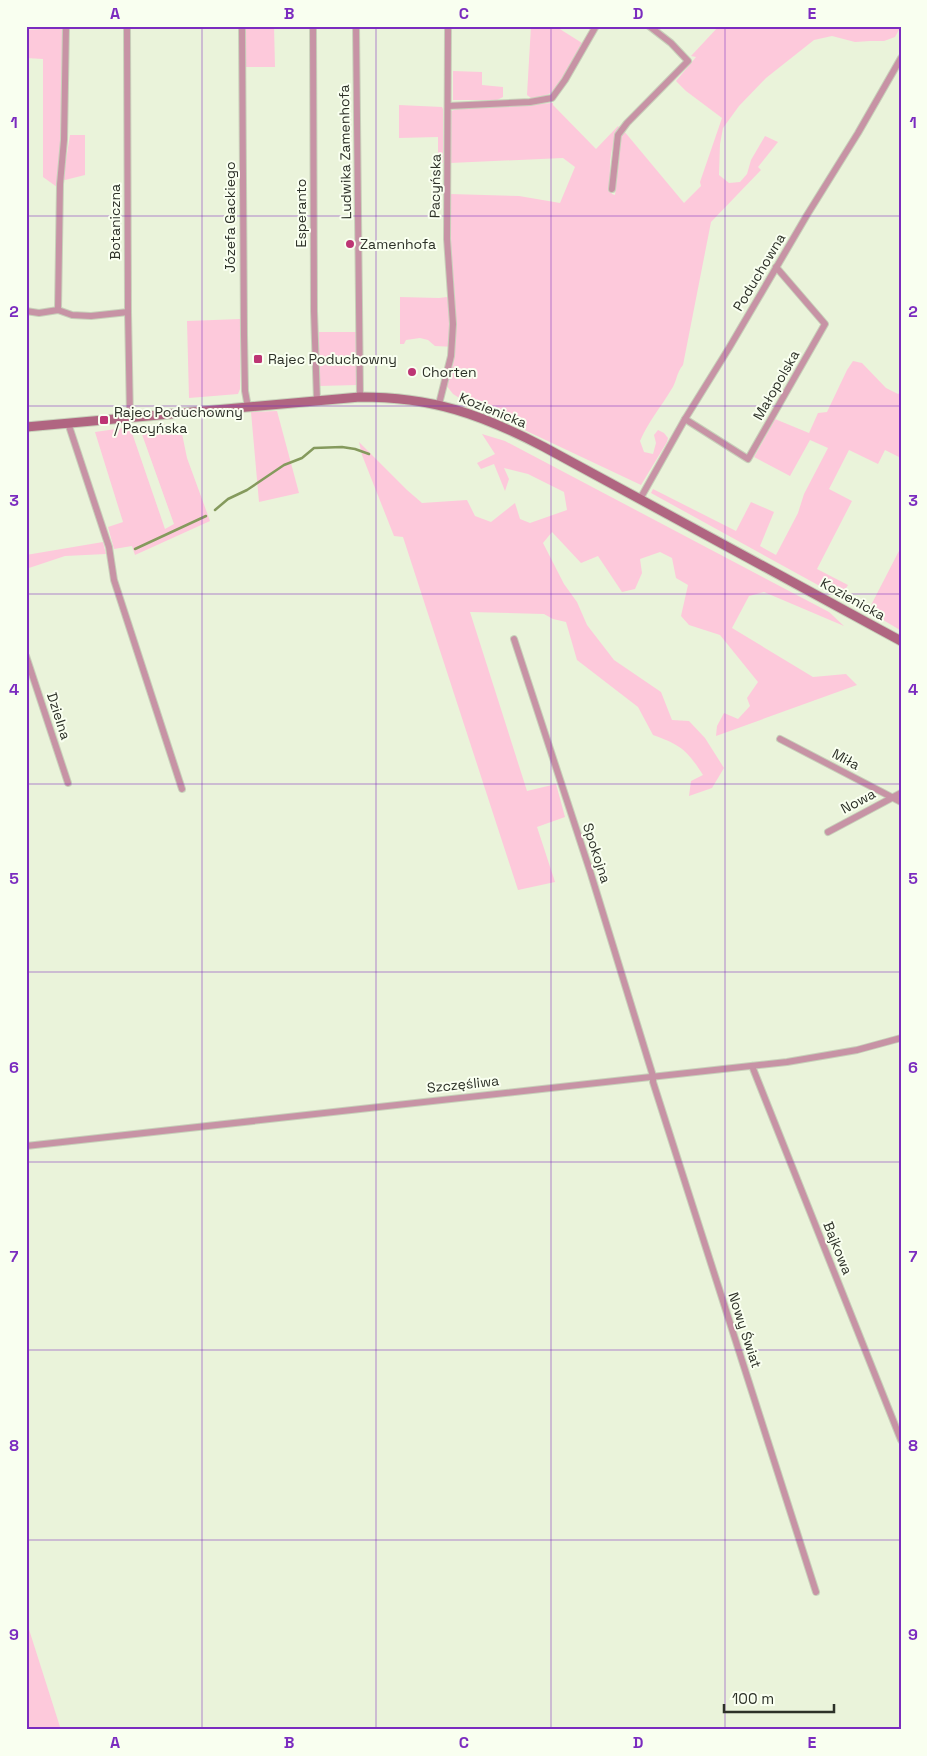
<svg xmlns="http://www.w3.org/2000/svg" width="927" height="1756" font-family="'Space Grotesk',sans-serif">
  <rect width="100%" height="100%" fill="#eaf3da"/>
  <g fill="#fdc9db">
    <polygon points="245,26 274,26 275,67 245,67"/>
    <path d="M531,26h24l27,17 -25,44c-7,9 -16,10 -26,11l-4,-3z"/>
    <path d="M719,26h182l-6,11 -11,4h-14l-15,1 -23,-6 -18,4 -48,38 -27,28 -16,22 -3,16 -1,31 10,8 11,-1 7,-8 4,-14 14,-24 13,6 -20,25 3,3 -50,52 -28,143c-7,8 -6,17 -12,25 -10,17 -23,32 -31,51l4,11 9,2 3,-11 -2,-8 4,-5 6,3 4,5 -1,4 -26,43 -172,-81 -16,-10 -7,-9 7,-21 2,-17 -20,-1 -7,-6 -8,-2 -14,2 -2,4h-4v-47l39,1 16,-2 -5,-56v-46l69,2 41,7 15,-36 -12,-9 -113,5 1,-10v-42l10,-3 92,-5v2l43,44 22,-23 2,2c-11,18 -12,46 -8,66l3,1 5,-58 4,-6 60,72 17,-17 -1,-4 22,-64 -36,-27 -10,-10 20,-24 -5,-1z"/>
    <polygon points="62,28 62,126 57,187 43,177 43,59 26,58 26,30"/>
    <polygon points="453,71 482,72 482,85 503,87 503,97 497,100 453,100"/>
    <polygon points="399,105 442,107 443,109 443,163 438,163 438,137 399,138"/>
    <polygon points="70,135 85,135 85,175 65,180 63,179"/>
    <polygon points="241,319 240,389 238,394 189,398 187,321"/>
    <polygon points="319,332 356,332 357,385 319,386"/>
    <polygon points="853,361 862,363 886,388 898,394 901,392 901,458 885,450 878,464 849,450 829,489 852,501 817,569 848,585 841,596 838,596 651,493 653,489 736,531 751,502 774,512 760,546 776,555 798,513 804,494 828,448 810,440 790,476 754,457 775,419 809,433 818,413 827,412 847,370"/>
    <polygon points="277,411 299,493 259,502 251,412"/>
    <polygon points="180,424 187,458 210,521 135,555 132,546 114,549 108,527 123,522 95,432 130,427 165,529 174,524 139,426"/>
    <path d="M482,434l23,7 324,171 15,14 -80,-34 -15,4 -17,32 81,49 33,-3 11,11 -141,51 1,-10 7,-13 14,6 12,-13 -3,-8 11,-16 -38,-47 -31,-10 -8,-9 7,-31 -12,-7 -4,-20 -12,-6 -20,7 2,14 -7,16 -13,3 -24,-36 -17,7 -29,-31 -9,11 21,41 13,18 10,23 27,35 47,32 11,28 17,1 16,17 19,30 -12,20 -23,8 2,-15 12,-6c-16,-25 -22,-30 -50,-40l-15,-28 -61,-47 -11,-38 -13,-3 -9,-5 -74,-2 57,179 29,-7 9,33 -28,10 18,55 -37,8 -115,-353 -9,-1 -32,-81 -3,-13 48,48 15,13 45,-3 8,16 16,6 24,-19 5,16 10,4 37,-13 -3,-18 -36,-18 -24,-6 5,11 -4,12 -11,-27 -13,5 -4,-6 18,-9z"/>
    <polygon points="103,542 106,554 65,556 26,569 26,555"/>
    <polygon points="901,547 901,628 900,630 868,611"/>
    <polygon points="26,1620 61,1730 26,1730 26,1709 28,1709 26,1704"/>
  </g>
  <g fill="none" stroke-linecap="round" stroke-linejoin="round">
    <g stroke="#859a5d" stroke-width="2.5">
      <polyline points="215,510 228,499 247,490 284,465 302,458 314,448 342,447 355,449 369,454"/>
      <polyline points="135,549 206,516"/>
    </g>
    <defs>
      <g id="minor">
        <polyline points="127,26 128,312 130,418"/>
        <polyline points="242,26 244,335 245,391 248,407"/>
        <polyline points="313,26 314,311 317,401"/>
        <polyline points="356,26 360,397"/>
        <polyline points="448,106 530,102 552,98 565,80 596,26"/>
        <polyline points="612,189 618,135 627,123 688,61 671,43 649,26"/>
        <polyline points="58,310 60,184 64,140 66,26"/>
        <polyline points="26,311 39,313 58,310 72,315 91,316 128,312"/>
        <polyline points="439,404 451,356 453,324 447,239 448,26"/>
        <polyline points="685,419 748,459 825,324 776,267"/>
        <polyline points="68,423 109,547 114,580 182,789"/>
        <polyline points="640,499 685,419 729,348 807,215 858,133 901,58"/>
        <polyline points="514,639 590,871 653,1076 653,1082 816,1592"/>
        <polyline points="26,656 68,783"/>
        <polyline points="780,739 901,802"/>
        <polyline points="828,832 901,793"/>
        <polyline points="752,1066 901,1440"/>
        <polyline points="26,1146 787,1062 857,1050 901,1038"/>
      </g>
      <path id="secondary" d="M26,427l334,-30c72,0 121,17 184,50l357,194"/>
    </defs>
    <use href="#minor" stroke="#c8d0ba" stroke-width="8"/>
    <use href="#secondary" stroke="#c8d0ba" stroke-width="11"/>
    <use href="#minor" stroke="#c793a5" stroke-width="6"/>
    <use href="#secondary" stroke="#b06581" stroke-width="9"/>
  </g>
  <path fill="none" stroke="#7b2cbf" stroke-width="1" stroke-opacity="0.55" d="M202,26v1704M376,26v1704M551,26v1704M725,26v1704M26,216h875M26,406h875M26,594h875M26,784h875M26,972h875M26,1162h875M26,1350h875M26,1540h875"/>
  <g fill="#bd3574" stroke="#f9fff0" stroke-width="2">
    <circle cx="350" cy="244" r="5"/>
    <rect x="253" y="354" width="10" height="10" rx="2.5"/>
    <circle cx="412" cy="372" r="5"/>
    <rect x="99" y="415" width="10" height="10" rx="2.5"/>
  </g>
  <g text-anchor="middle" dominant-baseline="central" stroke-width="4" stroke-linejoin="round" paint-order="stroke">
    <g font-size="14" fill="#2d3128" stroke="#f9fff0">
      <text transform="translate(345 152) rotate(-91)">Ludwika Zamenhofa</text>
      <text transform="translate(435 186) rotate(-89)">Pacyńska</text>
      <text transform="translate(301 213) rotate(-90)">Esperanto</text>
      <text transform="translate(230 217) rotate(-90)">Józefa Gackiego</text>
      <text transform="translate(115 222) rotate(-90)">Botaniczna</text>
      <text transform="translate(759 272) rotate(-59)">Poduchowna</text>
      <text transform="translate(776 385) rotate(-60)">Małopolska</text>
      <text transform="translate(493 410) rotate(22)">Kozienicka</text>
      <text transform="translate(853 599) rotate(29)">Kozienicka</text>
      <text transform="translate(59 716) rotate(72)">Dzielna</text>
      <text transform="translate(846 759) rotate(28)">Miła</text>
      <text transform="translate(858 801) rotate(-28)">Nowa</text>
      <text transform="translate(597 853) rotate(72)">Spokojna</text>
      <text transform="translate(463 1084) rotate(-6)">Szczęśliwa</text>
      <text transform="translate(838 1248) rotate(68)">Bajkowa</text>
      <text transform="translate(745 1330) rotate(72)">Nowy Świat</text>
    </g>
    <g font-size="14" fill="#2d3128" stroke="#f9fff0" text-anchor="start">
      <text x="360" y="244">Zamenhofa</text>
      <text x="268" y="359">Rajec Poduchowny</text>
      <text x="422" y="372">Chorten</text>
      <text x="114" y="412">Rajec Poduchowny<tspan x="114" dy="16">/ Pacyńska</tspan></text>
    </g>
  </g>
  <rect width="927" height="1756" fill="none" stroke="#f9fff0" stroke-width="55"/>
  <path d="M724 1704v8h110v-8" fill="none" stroke="#2d3128" stroke-width="2.5"/>
  <text x="732" y="1704" font-size="15" fill="#2d3128" stroke="#f9fff0" stroke-width="4" paint-order="stroke">100 m</text>
  <rect x="28" y="28" width="872" height="1700" fill="none" stroke="#7b2cbf" stroke-width="2"/>
  <g font-size="16" text-anchor="middle" font-weight="bold" fill="#7b2cbf">
    <text x="115" y="19">A</text>
    <text x="289" y="19">B</text>
    <text x="464" y="19">C</text>
    <text x="638" y="19">D</text>
    <text x="812" y="19">E</text>
    <text x="14" y="128">1</text>
    <text x="913" y="128">1</text>
    <text x="14" y="317">2</text>
    <text x="913" y="317">2</text>
    <text x="14" y="506">3</text>
    <text x="913" y="506">3</text>
    <text x="14" y="695">4</text>
    <text x="913" y="695">4</text>
    <text x="14" y="884">5</text>
    <text x="913" y="884">5</text>
    <text x="14" y="1073">6</text>
    <text x="913" y="1073">6</text>
    <text x="14" y="1262">7</text>
    <text x="913" y="1262">7</text>
    <text x="14" y="1451">8</text>
    <text x="913" y="1451">8</text>
    <text x="14" y="1640">9</text>
    <text x="913" y="1640">9</text>
    <text x="115" y="1748">A</text>
    <text x="289" y="1748">B</text>
    <text x="464" y="1748">C</text>
    <text x="638" y="1748">D</text>
    <text x="812" y="1748">E</text>
  </g>
</svg>
